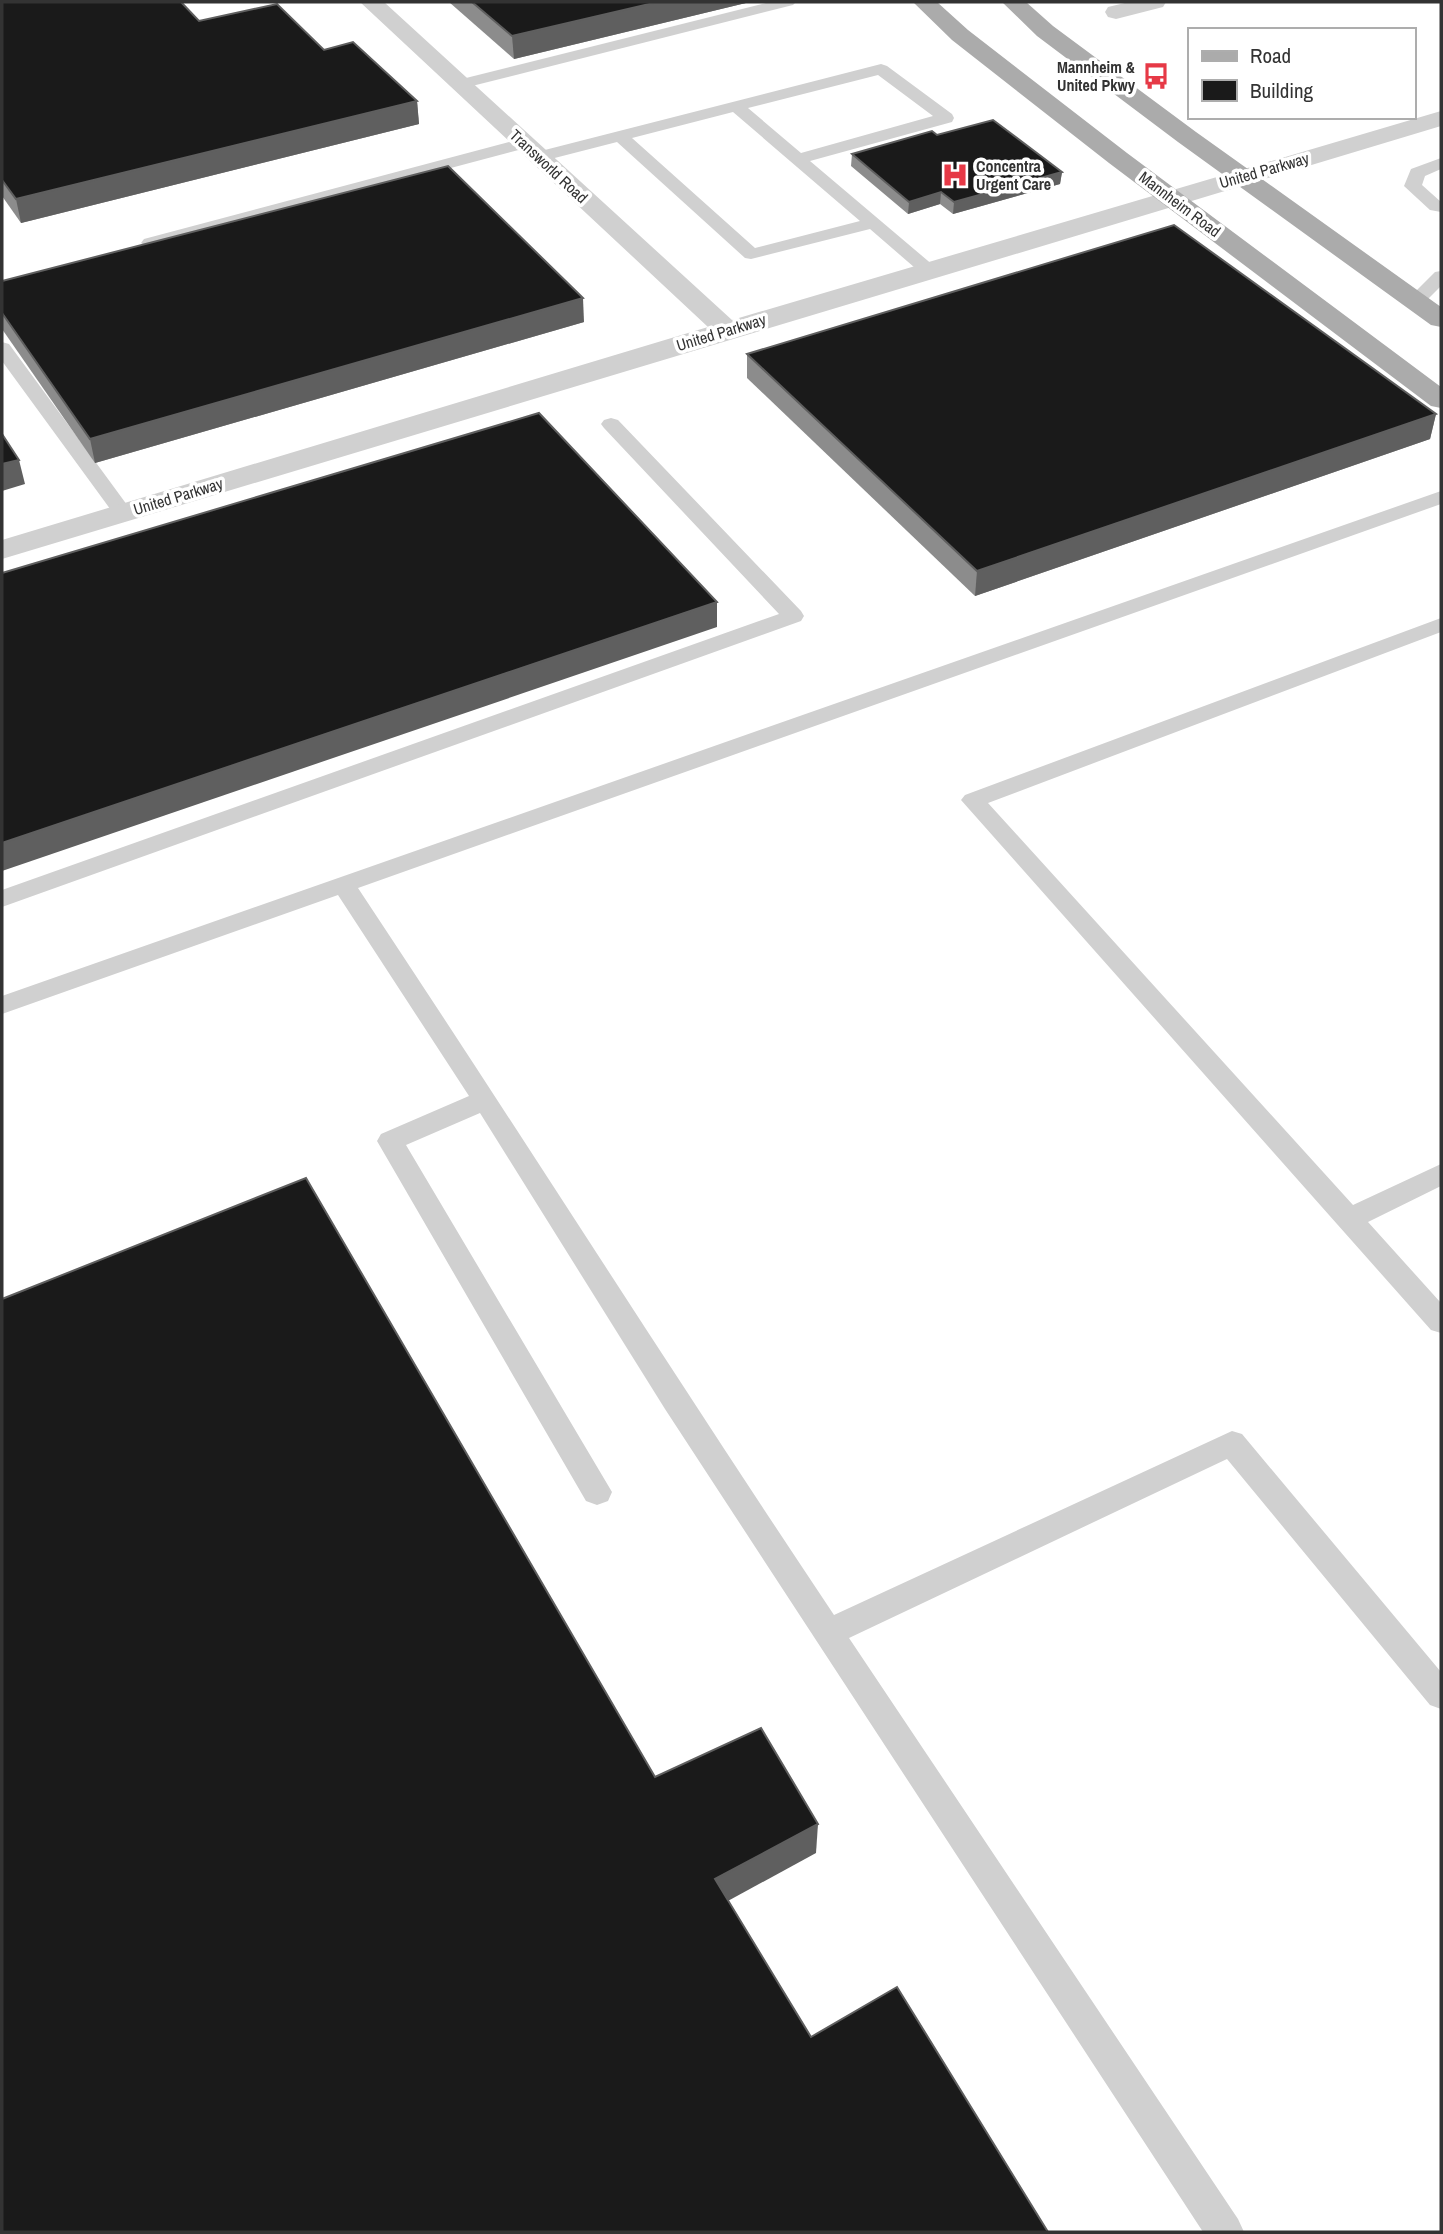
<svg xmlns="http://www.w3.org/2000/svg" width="1443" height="2234" font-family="'Archivo Narrow',sans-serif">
  <rect width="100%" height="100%" fill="#fff"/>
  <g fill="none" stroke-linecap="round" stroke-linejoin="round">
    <g fill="#d0d0d0" fill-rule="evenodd">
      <polygon points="770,2 796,2 793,5 460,89 452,84 454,81"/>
      <path d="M881,64l6,2 65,48 2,4 -2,4 -142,39 124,105 3,4 -3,4h-12l-52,-45 -119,30 -6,-1 -128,-116 -78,20 -8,-5 2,-4zM878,75l55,41 -132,37 -53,-45zM733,112l127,109 -105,27 -123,-110z"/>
      <polygon points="524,138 532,143 530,147 150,248 141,243 144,239"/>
      <polygon points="1441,158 1441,169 1425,176 1422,185 1441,202 1441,212 1430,210 1404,186 1411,169"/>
      <polygon points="1441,271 1441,286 1422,305 1410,305 1407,301 1410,297 1435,272"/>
      <polygon points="2,342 9,344 130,509 133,513 130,517 116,517 2,361"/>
      <polygon points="611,418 618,420 801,611 804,616 801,621 2,907 2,890 779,614 604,428 601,424 604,420"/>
      <path d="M1441,491v13l-1083,384c160,241 315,486 476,727l398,-184 10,3 199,238v37l-11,-4 -203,-246 -378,179 389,581 6,13h-41l-538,-823 -185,-296 -74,32 206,347 -4,9 -11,4 -11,-4 -209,-360 4,-7 88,-38 -131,-201 -336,119v-18z"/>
      <polygon points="1441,618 1441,632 988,803 1353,1205 1441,1164 1441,1186 1368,1222 1441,1303 1441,1333 1431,1330 961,800 965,795"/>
    </g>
    <g fill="#d0d0d0" fill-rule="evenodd">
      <polygon points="360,2 384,2 732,320 1441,111 1441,126 2,559 2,540 708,327"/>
      <polygon points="1129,2 1166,2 1163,7 1116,19 1108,17 1105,12 1108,7"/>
    </g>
    <g fill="#ababab" fill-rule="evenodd">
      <polygon points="913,2 937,2 968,30 1127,153 1441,387 1441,408 1431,406 1109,163 952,40"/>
      <polygon points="1002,2 1026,2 1053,26 1196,132 1441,307 1441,327 1431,325 1178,142 1037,36"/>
    </g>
  </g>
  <g fill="#8c8c8c">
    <polygon points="2,2 199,21 324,50 417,101 419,124 21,223 2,196"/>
    <polygon points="449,2 750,2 514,59"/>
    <polygon points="937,135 1062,172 1060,184 953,214 940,204 908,214 851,166 852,154"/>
    <polygon points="2,281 584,322 95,463 2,329"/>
    <polygon points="747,354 1436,414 1430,439 975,596 747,378"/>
  </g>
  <g fill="#5f5f5f">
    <polygon points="658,2 750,2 514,59 512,36"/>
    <polygon points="417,101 419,124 21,223 16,199"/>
    <polygon points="1062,172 1060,184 953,214 954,202"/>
    <polygon points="941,192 940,204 908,214 909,202"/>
    <polygon points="583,298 584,322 95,463 90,439"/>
    <polygon points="1436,414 1430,439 975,596 977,571"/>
    <polygon points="19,460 25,484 2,491 2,464"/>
    <polygon points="717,602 717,627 2,871 2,843"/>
    <polygon points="818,1824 816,1853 715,1908 715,1879"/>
  </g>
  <g fill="#1a1a1a" stroke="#5f5f5f" stroke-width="2">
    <polygon points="2,2 181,2 199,21 277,4 324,50 353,42 417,101 16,199 2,180"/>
    <polygon points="472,2 658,2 512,36"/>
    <polygon points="993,120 1062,172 954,202 941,192 909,202 852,154 932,131 937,135"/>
    <polygon points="448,166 583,298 90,439 2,313 2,281"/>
    <polygon points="1174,225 1436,414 977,571 747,354"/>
    <polygon points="539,413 717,602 2,843 2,573"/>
    <polygon points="2,434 19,460 2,464"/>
    <polygon points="306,1178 655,1777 761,1728 818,1824 715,1879 811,2037 897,1987 1048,2232 2,2232 2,1299"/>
  </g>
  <defs>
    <symbol id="bus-bare" viewBox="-9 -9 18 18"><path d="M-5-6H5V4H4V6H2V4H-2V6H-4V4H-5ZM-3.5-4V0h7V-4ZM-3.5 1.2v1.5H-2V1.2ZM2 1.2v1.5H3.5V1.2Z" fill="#e63946" stroke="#fff" stroke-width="2.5" paint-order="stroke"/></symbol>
    <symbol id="hospital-bare" viewBox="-9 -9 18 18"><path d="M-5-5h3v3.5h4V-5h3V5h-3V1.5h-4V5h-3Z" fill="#e63946" stroke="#fff" stroke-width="2.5" paint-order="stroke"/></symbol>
  </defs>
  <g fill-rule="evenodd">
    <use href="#bus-bare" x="1137" y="57" width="38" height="38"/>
    <use href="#hospital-bare" x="936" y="156" width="38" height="38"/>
  </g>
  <g text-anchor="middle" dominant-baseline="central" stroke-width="7" stroke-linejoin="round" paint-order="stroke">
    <g font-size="16" font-weight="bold" fill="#333" stroke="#fff" text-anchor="end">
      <text x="1135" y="67">Mannheim &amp;<tspan x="1135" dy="18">United Pkwy</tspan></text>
      <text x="976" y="166" text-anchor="start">Concentra<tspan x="976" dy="18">Urgent Care</tspan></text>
    </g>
    <g font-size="16" fill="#333" stroke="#fff">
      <text transform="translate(549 166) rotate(43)">Transworld Road</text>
      <text transform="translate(1264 170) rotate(-16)">United Parkway</text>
      <text transform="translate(1180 204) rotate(37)">Mannheim Road</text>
      <text transform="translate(721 332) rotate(-17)">United Parkway</text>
      <text transform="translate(178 496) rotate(-17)">United Parkway</text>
    </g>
  </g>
  <rect width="1443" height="2234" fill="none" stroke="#333333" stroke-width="7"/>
  <rect x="1188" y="28" width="228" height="91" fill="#ffffff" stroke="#adadad" stroke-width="2"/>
  <rect x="1202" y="51" width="35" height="10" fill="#ababab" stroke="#adadad" stroke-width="2"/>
  <text x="1250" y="63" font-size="21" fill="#333333">Road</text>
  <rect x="1202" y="80" width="35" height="21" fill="#1a1a1a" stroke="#adadad" stroke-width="2"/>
  <text x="1250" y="98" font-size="21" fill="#333333">Building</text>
</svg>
